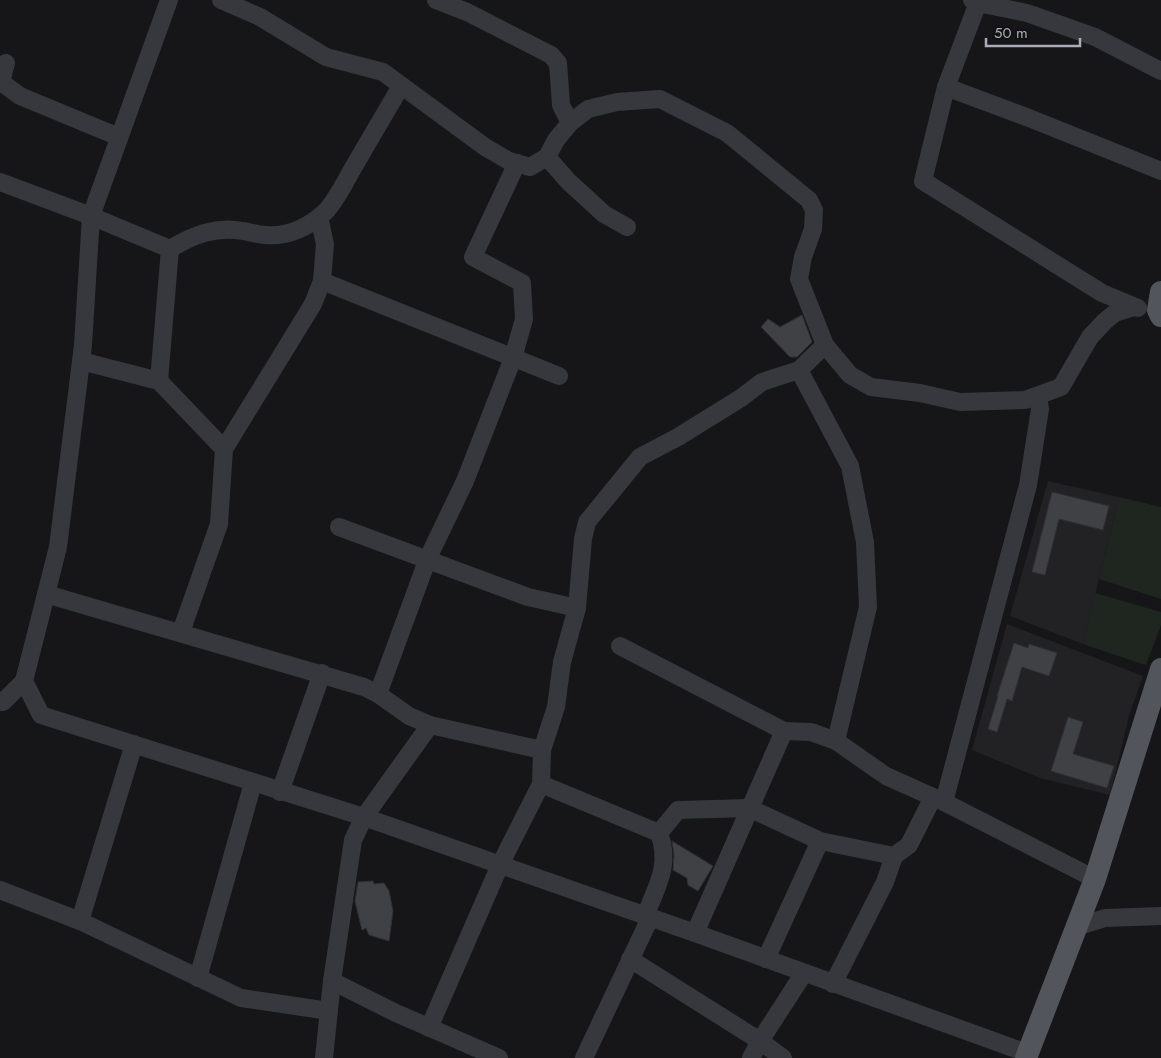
<svg xmlns="http://www.w3.org/2000/svg" width="1161" height="1058" font-family="Jost,sans-serif">
  <rect width="100%" height="100%" fill="#161618"/>
  <g fill="#222225">
    <polygon points="1048,481 1119,497 1083,644 1010,616"/>
    <polygon points="1007,624 1143,676 1129,716 1110,795 1040,778 972,750"/>
  </g>
  <g fill="#1e261f">
    <polygon points="1119,497 1161,507 1161,599 1099,579"/>
    <polygon points="1095,593 1161,612 1161,625 1146,665 1083,644"/>
  </g>
  <g fill="#404145" stroke="#303034">
    <polygon points="802,315 812,342 797,357 790,357 761,327 768,319 780,327"/>
    <polygon points="1052,492 1109,506 1103,530 1059,519 1045,575 1032,572"/>
    <polygon points="1014,643 1028,648 1029,644 1057,653 1049,676 1022,667 1012,701 1007,699 997,732 988,729 998,696 997,696"/>
    <polygon points="1068,717 1083,722 1073,754 1114,766 1107,788 1051,771"/>
    <polygon points="672,841 713,866 698,891 688,885 687,878 673,870 674,855"/>
    <polygon points="373,881 374,884 384,883 389,891 393,911 389,941 369,935 366,928 362,930 355,901 357,888 358,882"/>
  </g>
  <g fill="none" stroke-linecap="round" stroke-linejoin="round">
    <g stroke="#37383d" stroke-width="18">
      <polyline points="169,0 91,216 83,345 58,547 24,681 41,715 364,817 695,933 1027,1053"/>
      <polyline points="221,0 260,17 326,57 383,72 485,147 509,161 530,167 547,157 556,140 570,123 588,109 617,102 660,99 727,133 809,200 814,210 813,229 803,257 799,279 825,345 850,375 871,387 920,393 960,402 1025,400 1061,387 1090,337 1105,321 1115,313 1134,307"/>
      <polyline points="436,0 467,12 551,55 558,63 561,105 570,123"/>
      <polyline points="972,0 978,3 1027,13 1095,37 1161,71"/>
      <polyline points="979,0 946,87 923,181 1102,293 1138,308"/>
      <polyline points="6,63 1,82 20,96 119,137"/>
      <polyline points="946,87 1029,118 1161,171"/>
      <polyline points="547,157 568,181 604,214 627,227"/>
      <polyline points="0,182 91,216 170,249 159,381 81,361"/>
      <path d="M170,249c23,-14 45,-23 73,-18 7,1 15,4 22,4 23,2 42,-7 59,-22 11,-10 21,-31 29,-45 16,-27 32,-55 48,-82"/>
      <polyline points="322,281 559,376"/>
      <polyline points="799,370 850,466 865,542 868,607 836,741"/>
      <polyline points="159,381 224,449 219,524 181,632"/>
      <polyline points="224,449 313,304 322,281 325,244 319,217"/>
      <polyline points="339,527 528,597 577,608"/>
      <polyline points="46,594 364,687 378,694 409,716 430,725 542,750"/>
      <polyline points="620,646 784,731 811,732 836,741 886,776 944,802 1095,879"/>
      <polyline points="378,694 428,558 465,481 513,358 524,319 522,283 473,257 517,163"/>
      <polyline points="0,702 3,702 24,681"/>
      <polyline points="541,784 659,833 678,810 749,808 820,841 894,856 909,845 933,797"/>
      <polyline points="280,792 322,673"/>
      <polyline points="944,802 1028,485 1040,409 1038,396"/>
      <polyline points="0,890 80,921 241,998 329,1011"/>
      <path d="M645,916c12,-29 26,-52 14,-83"/>
      <polyline points="80,921 134,744"/>
      <polyline points="1076,927 1105,918 1161,916"/>
      <polyline points="695,933 784,731"/>
      <polyline points="630,959 760,1041 783,1058"/>
      <polyline points="766,959 820,841"/>
      <polyline points="198,978 253,783"/>
      <polyline points="332,981 396,1013 499,1058"/>
      <polyline points="833,984 885,882 894,856"/>
      <polyline points="429,1028 500,865 541,784 542,750 556,707 562,662 577,608 583,539 587,522 640,457 678,437 741,398 762,382 799,370 825,345"/>
      <polyline points="324,1058 332,981 353,840 364,817 430,725"/>
      <polyline points="584,1058 650,918"/>
      <polyline points="751,1058 760,1041 804,973"/>
    </g>
    <g stroke="#53555c" stroke-width="22">
      <polyline points="1161,292 1158,310 1161,316"/>
      <polyline points="1026,1058 1095,879 1161,669"/>
    </g>
  </g>
  <path d="M986 38v8h94v-8" fill="none" stroke="#a8adb8" stroke-width="2.5"/>
  <text x="994" y="38" font-size="15" fill="#a8adb8" stroke="#111113" stroke-width="4" paint-order="stroke">50 m</text>
</svg>
